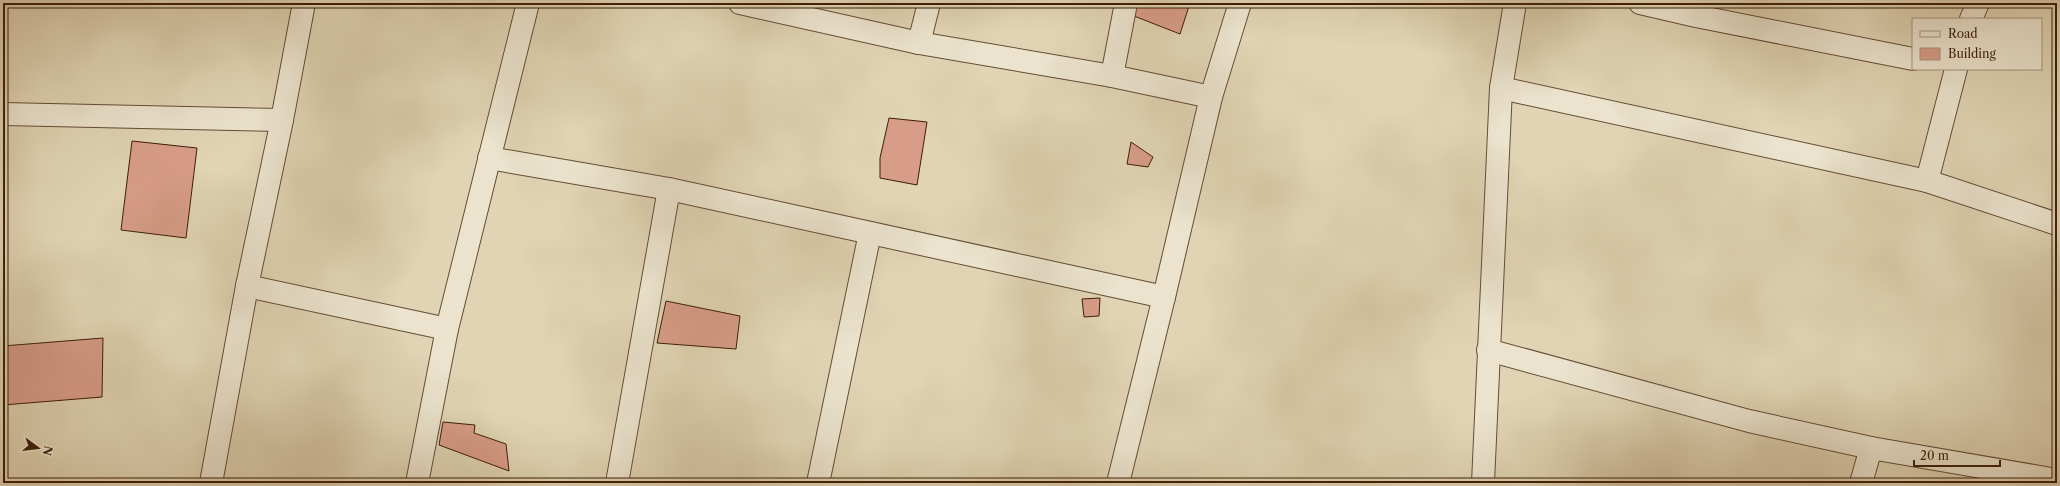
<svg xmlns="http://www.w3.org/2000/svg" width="2060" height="486" font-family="'Libre Caslon Text',serif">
  <rect width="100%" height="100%" fill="#e0d4b4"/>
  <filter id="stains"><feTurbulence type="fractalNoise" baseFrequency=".005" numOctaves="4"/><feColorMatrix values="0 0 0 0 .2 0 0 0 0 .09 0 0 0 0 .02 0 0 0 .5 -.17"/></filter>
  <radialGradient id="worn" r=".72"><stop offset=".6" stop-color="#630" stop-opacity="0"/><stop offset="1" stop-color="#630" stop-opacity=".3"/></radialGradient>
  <g fill="#d89d88" stroke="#3c1e09">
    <polygon points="1136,3 1190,3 1180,34 1134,16"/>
    <polygon points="889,118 927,122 917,185 880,178 880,158"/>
    <polygon points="132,141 197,148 186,238 121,230"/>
    <polygon points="1131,142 1153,157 1148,167 1127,164"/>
    <polygon points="1100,298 1099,316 1084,317 1082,299"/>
    <polygon points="666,301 740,316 736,349 657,343"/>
    <polygon points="103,338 102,397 3,405 3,346"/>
    <polygon points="443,422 475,425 474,433 506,444 509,471 439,445"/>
  </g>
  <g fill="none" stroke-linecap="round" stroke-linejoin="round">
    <defs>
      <g id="minor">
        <polyline points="740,3 919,43 1112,76 1211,97"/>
        <polyline points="1640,3 1696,16 1913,59"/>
        <polyline points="1971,19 1978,3"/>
        <polyline points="919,43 929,3"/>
        <polyline points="1112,76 1126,3"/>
        <polyline points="1501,88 1927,181 2057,224"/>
        <polyline points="3,114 282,120"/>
        <polyline points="489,158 669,189 1164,297"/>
        <polyline points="1927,181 1956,69"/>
        <polyline points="247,286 447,329"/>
        <polyline points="1488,350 1749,421 1871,448 2057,480"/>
        <polyline points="211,483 247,286 282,120 304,3"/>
        <polyline points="417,483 447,329 528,3"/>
        <polyline points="617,483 669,189"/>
        <polyline points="818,483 870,233"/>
        <polyline points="1118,483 1164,297 1211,97 1240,3"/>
        <polyline points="1483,483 1501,88 1515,3"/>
        <polyline points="1861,483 1871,448"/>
      </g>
    </defs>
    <use href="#minor" stroke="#654c34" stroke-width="24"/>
    <use href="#minor" stroke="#ebe3ce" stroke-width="22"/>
  </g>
  <rect width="2060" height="486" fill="none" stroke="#e0d4b4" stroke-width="16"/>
  <rect x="4" y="4" width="2052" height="478" fill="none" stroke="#3c1e09" stroke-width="2"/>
  <rect x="8" y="8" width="2044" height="470" fill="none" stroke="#3c1e09"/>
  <rect x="1912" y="18" width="130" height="52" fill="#ebe3ce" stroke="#a5947f"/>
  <rect x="1920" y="31" width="20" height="6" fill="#ebe3ce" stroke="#a5947f"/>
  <text x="1948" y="38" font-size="12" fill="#3c1e09">Road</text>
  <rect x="1920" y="48" width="20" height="12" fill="#d89d88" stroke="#a5947f"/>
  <text x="1948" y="58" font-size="12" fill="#3c1e09">Building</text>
  <g transform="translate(38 448) rotate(105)" stroke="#ebe3ce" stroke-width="3" paint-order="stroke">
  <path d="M0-3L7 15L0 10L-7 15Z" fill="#3c1e09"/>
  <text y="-6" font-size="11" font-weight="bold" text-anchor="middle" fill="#3c1e09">N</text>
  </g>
  <path d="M1914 460v6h86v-6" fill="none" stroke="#3c1e09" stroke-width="2"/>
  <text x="1920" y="460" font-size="12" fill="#3c1e09" stroke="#ebe3ce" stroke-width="3" paint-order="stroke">20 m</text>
  <rect width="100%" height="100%" filter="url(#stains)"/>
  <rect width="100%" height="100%" fill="url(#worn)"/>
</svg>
